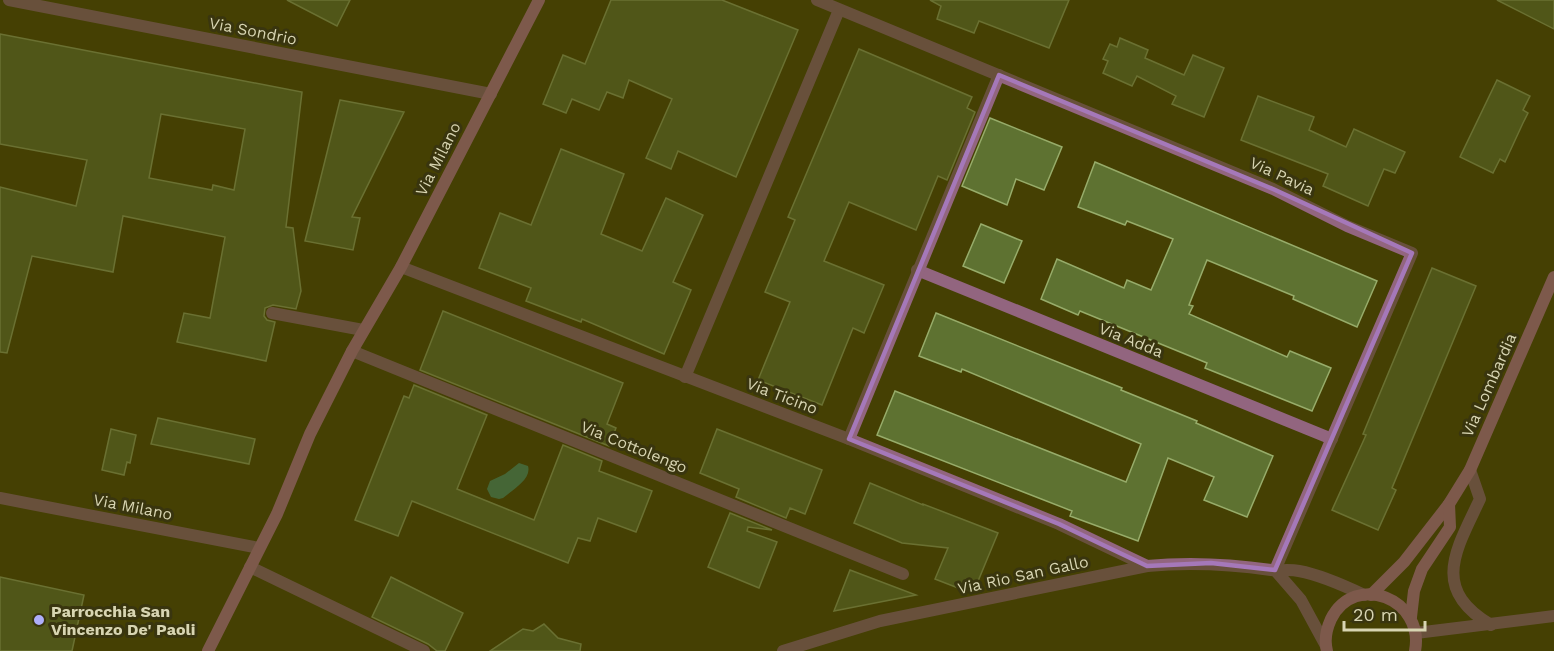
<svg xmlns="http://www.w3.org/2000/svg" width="1554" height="651" font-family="'Work Sans',sans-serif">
  <rect width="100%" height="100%" fill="#454003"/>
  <path fill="#469574" d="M519,463l9,3c4,13 -16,24 -25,32l-4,1 -8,-2 -4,-8 3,-8 15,-7z"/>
  <g fill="#5e7231" stroke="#97ac6a" stroke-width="1.5" fill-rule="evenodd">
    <polygon points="287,0 350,0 337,26"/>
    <polygon points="611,0 722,0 798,30 736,177 678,151 671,169 646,158 672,99 629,80 623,98 607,92 599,110 572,99 566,113 543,104 563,55 585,64"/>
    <polygon points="930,0 1069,0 1049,48 979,21 974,33 937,19 941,6"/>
    <polygon points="1497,0 1554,0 1554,29"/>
    <path d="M0,34l302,58 -16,135 7,1 8,63 -5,18 -23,-4 -8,3 -1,8 3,4 8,2 -9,39 -89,-19 7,-29 26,5 15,-81 -102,-21 -10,56 -81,-16 -25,97 -7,-1v-165l76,19 11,-46 -87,-16zM161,114l84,15 -11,61 -21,-5 -1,5 -63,-12z"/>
    <polygon points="1120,38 1148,50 1145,58 1184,75 1193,55 1224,68 1204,117 1172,104 1176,96 1137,76 1132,86 1103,73 1108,61 1103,59 1110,44 1117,47"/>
    <polygon points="859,49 972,97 967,108 975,112 947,180 938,176 916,230 849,202 824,261 884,285 864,333 853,328 822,405 758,380 790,302 765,292 795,220 788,217"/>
    <polygon points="1497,80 1530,96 1523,110 1528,113 1523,123 1505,162 1500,159 1493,173 1460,157"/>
    <polygon points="1258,96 1314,117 1309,130 1346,147 1354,129 1405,152 1395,173 1384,169 1368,206 1323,186 1328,174 1241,140"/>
    <polygon points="340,100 404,112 352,217 360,218 353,250 305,241"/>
    <polygon points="990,118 1062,147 1044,190 1016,179 1007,205 962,186"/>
    <polygon points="561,149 624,174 601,234 642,251 666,198 703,215 673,282 691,290 664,354 582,319 581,322 526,301 531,288 479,268 500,213 531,225"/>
    <polygon points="1095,162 1377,281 1357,327 1293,299 1294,296 1207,260 1189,305 1193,306 1189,314 1287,357 1290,351 1331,368 1312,411 1205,368 1207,363 1080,311 1078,315 1041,299 1057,259 1124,288 1127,280 1151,290 1173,239 1127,221 1125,225 1078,207"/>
    <polygon points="981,224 1022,241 1004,283 963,266"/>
    <polygon points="1432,268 1476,286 1392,488 1396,490 1378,530 1332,510 1366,435 1363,434"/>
    <polygon points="443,311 623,383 607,424 616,428 609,446 420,370"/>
    <polygon points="936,313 1122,388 1121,390 1197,421 1196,423 1273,456 1247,517 1204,500 1214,477 1168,458 1138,541 1070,516 1072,511 877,435 895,391 1126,482 1141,444 962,369 961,372 919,356"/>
    <polygon points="414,385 487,415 457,489 534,520 563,445 602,461 599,471 652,491 636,532 598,518 590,541 578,538 568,563 412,501 398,536 355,520 404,396 409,398"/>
    <polygon points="158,418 255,439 249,464 151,444"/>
    <polygon points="111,429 136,435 130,463 127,462 124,475 102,470"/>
    <polygon points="717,429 822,470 805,514 790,508 786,518 736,497 739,489 700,473"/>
    <polygon points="870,483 923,505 923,504 998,533 976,586 958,588 935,579 948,548 902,543 854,523"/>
    <polygon points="730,513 772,530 748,527 747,531 777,542 759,588 708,567"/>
    <polygon points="850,570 916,595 834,611"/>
    <polygon points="0,577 84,595 72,651 0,651"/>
    <polygon points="391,577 463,613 445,651 437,651 428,644 372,617"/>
    <polygon points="544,624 558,638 581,644 580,651 490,651 523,629 533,631"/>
  </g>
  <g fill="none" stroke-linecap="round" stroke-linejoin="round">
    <g stroke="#92657f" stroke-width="12">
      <polyline points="9,0 491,94"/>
      <polyline points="817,0 1273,189 1347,226 1412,253 1275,570"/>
      <polyline points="401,267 849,439 1059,524 1147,566"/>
      <polyline points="917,270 1332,439"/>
      <polyline points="272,313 363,330"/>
      <polyline points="352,351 903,574"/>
      <polyline points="685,377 839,10"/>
      <polyline points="849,439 999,75"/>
      <path d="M1470,470l10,29c-24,51 -50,90 11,126"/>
      <polyline points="0,498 259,548"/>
      <polyline points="250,567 424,651"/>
      <polyline points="1275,570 1301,600 1326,646"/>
      <polyline points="1416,633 1554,616"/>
      <path d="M783,651l97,-30 267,-55c42,-4 82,-2 124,4 9,1 18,-1 28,1 22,4 44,14 65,24"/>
    </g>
    <g stroke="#c078a3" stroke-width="12">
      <polyline points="1371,595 1404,562 1449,504 1470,470 1554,277"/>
      <polyline points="1411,617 1414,591 1422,569 1450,527 1449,504"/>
      <polyline points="208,651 277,514 310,434 352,351 401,267 539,0"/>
      <path d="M1327,651c-3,-11 -1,-21 4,-32 24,-48 94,-20 84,32"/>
    </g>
  </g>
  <path d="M0 0H1554V651H0ZM999,75l274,114 139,64 -137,317 -64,-7 -64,3 -88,-42 -210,-85z" fill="#454003" fill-opacity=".55" fill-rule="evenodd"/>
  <path fill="none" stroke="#a578b9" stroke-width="4.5" stroke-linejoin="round" d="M999,75l274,114 139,64 -137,317 -64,-7 -64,3 -88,-42 -210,-85z"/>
  <circle fill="#aeaefa" stroke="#39350f" stroke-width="2" cx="39" cy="620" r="6"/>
  <g text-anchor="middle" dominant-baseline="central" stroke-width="6" stroke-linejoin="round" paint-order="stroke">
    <g font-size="16" fill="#d8d5b2" stroke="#39350f">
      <text transform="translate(253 31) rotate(11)">Via Sondrio</text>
      <text transform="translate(438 159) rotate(-63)">Via Milano</text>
      <text transform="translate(1282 176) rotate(25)">Via Pavia</text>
      <text transform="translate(1131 340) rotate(22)">Via Adda</text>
      <text transform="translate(1489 385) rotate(-66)">Via Lombardia</text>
      <text transform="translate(782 396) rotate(21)">Via Ticino</text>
      <text transform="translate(634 447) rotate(22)">Via Cottolengo</text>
      <text transform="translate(133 507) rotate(11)">Via Milano</text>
      <text transform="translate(1023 575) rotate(-12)">Via Rio San Gallo</text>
    </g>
    <g font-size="16" font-weight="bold" fill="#d8d5b2" stroke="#39350f" text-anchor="start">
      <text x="51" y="611">Parrocchia San<tspan x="51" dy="18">Vincenzo De' Paoli</tspan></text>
    </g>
  </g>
  <path d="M1344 621v9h81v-9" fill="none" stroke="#d8d5b2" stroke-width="3"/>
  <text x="1353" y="621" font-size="18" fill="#d8d5b2" stroke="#39350f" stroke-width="4.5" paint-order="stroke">20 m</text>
</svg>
